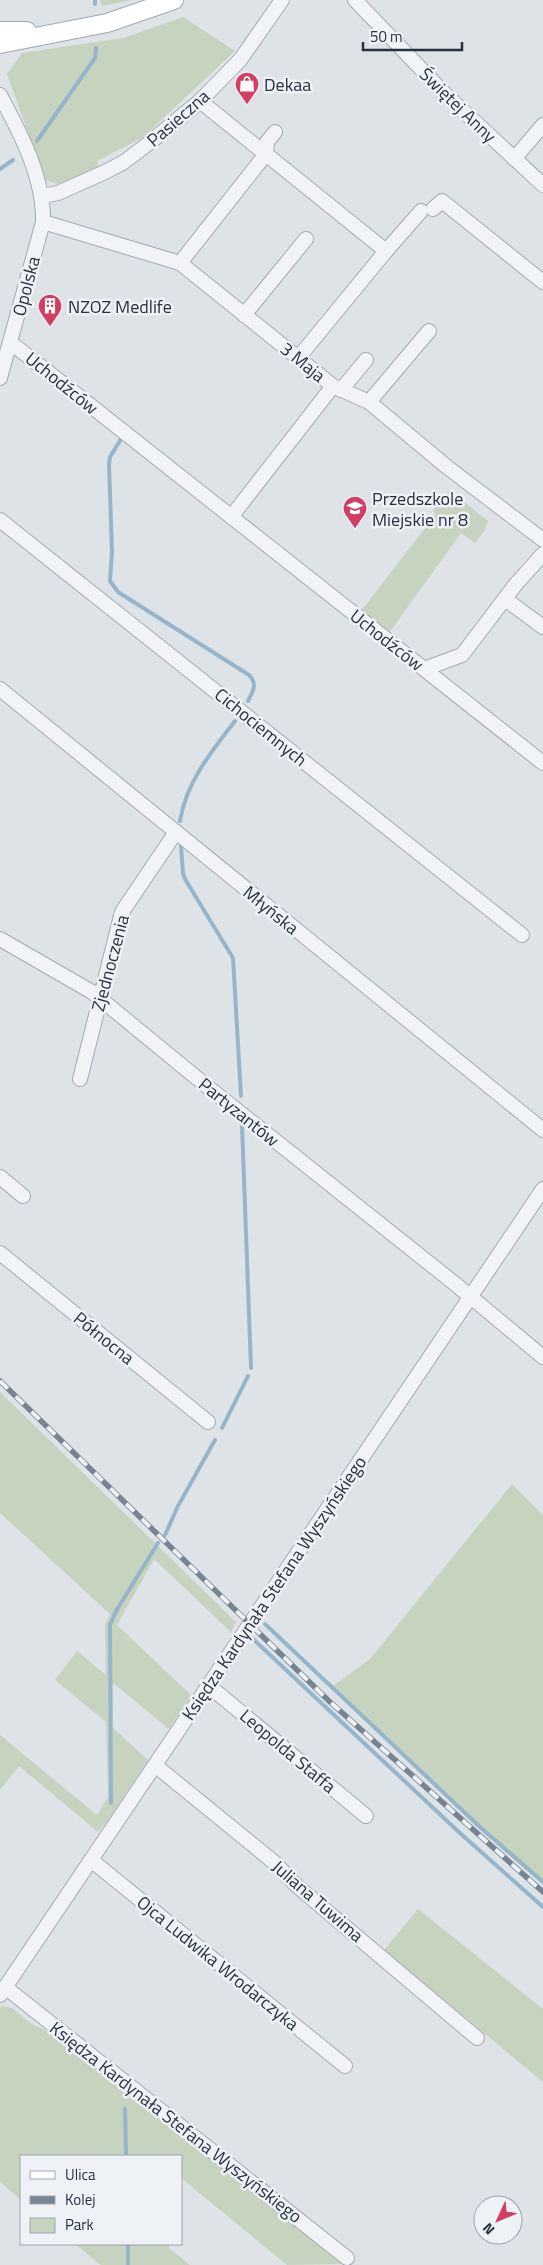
<svg xmlns="http://www.w3.org/2000/svg" width="543" height="2265" font-family="'Titillium Web',sans-serif">
  <rect width="100%" height="100%" fill="#dee3e8"/>
  <g fill="#c6d3bf">
    <polygon points="100,0 132,0 102,6"/>
    <polygon points="183,17 235,51 142,138 97,161 99,167 58,184 45,180 7,74 22,53 123,38"/>
    <polygon points="449,490 488,521 485,530 475,543 461,533 389,633 361,611 436,514 433,511"/>
    <polygon points="0,1392 236,1622 231,1632 154,1559 117,1625 191,1695 169,1729 113,1683 113,1728 148,1760 108,1820 98,1832 19,1766 0,1790 0,1735 97,1815 108,1797 106,1722 55,1680 77,1651 106,1675 105,1624 110,1614 0,1513"/>
    <polygon points="512,1484 543,1515 543,1882 481,1828 332,1687 371,1658"/>
    <polygon points="418,1909 543,2009 543,2082 384,1950"/>
    <polygon points="2,2006 12,2008 30,2023 59,2037 342,2264 287,2265 181,2178 181,2156 21,2156 21,2200 0,2182 0,2008"/>
    <polygon points="75,2244 169,2244 169,2248 190,2265 101,2265"/>
  </g>
  <g fill="none" stroke-linecap="round" stroke-linejoin="round">
    <g stroke="#97b5ca" stroke-width="4">
      <polyline points="95,0 95,4"/>
      <polyline points="37,141 95,58 96,48"/>
      <polyline points="0,169 13,160"/>
      <path d="M121,439l-11,18 -1,7 3,87 -2,30 8,11 131,83c9,9 4,16 -1,26"/>
      <path d="M180,821c6,-39 32,-70 55,-100"/>
      <polyline points="181,846 183,873 185,879 233,958 241,1096"/>
      <polyline points="242,1125 251,1368"/>
      <polyline points="222,1428 248,1376"/>
      <polyline points="165,1535 178,1506 215,1440"/>
      <polyline points="265,1624 481,1828 543,1882"/>
      <polyline points="253,1639 461,1834 543,1907"/>
      <polyline points="111,1803 110,1625 116,1611 158,1543"/>
      <polyline points="125,2109 126,2156"/>
      <polyline points="128,2244 128,2265"/>
    </g>
    <defs>
      <g id="minor">
        <polyline points="355,0 446,95 543,185"/>
        <path d="M0,95c21,39 44,83 43,127l-43,156"/>
        <polyline points="200,101 386,251 298,358"/>
        <polyline points="514,159 543,125"/>
        <polyline points="42,196 58,193 105,172 124,162 149,143 200,101 240,60 282,0"/>
        <polyline points="433,209 442,201 543,282"/>
        <polyline points="43,222 180,263 333,386 369,402 447,467 543,540"/>
        <polyline points="386,251 421,211"/>
        <polyline points="180,263 266,154 267,142 275,132"/>
        <polyline points="244,315 306,239"/>
        <polyline points="10,342 543,763"/>
        <polyline points="341,390 366,360"/>
        <polyline points="369,402 429,331"/>
        <polyline points="231,517 333,386"/>
        <polyline points="0,520 522,935"/>
        <polyline points="505,599 543,627"/>
        <polyline points="424,669 462,655 516,584 543,554"/>
        <polyline points="0,689 543,1130"/>
        <polyline points="0,939 92,992 209,1088 454,1283 543,1357"/>
        <polyline points="80,1079 122,912 176,832"/>
        <polyline points="0,1177 23,1196"/>
        <polyline points="0,1253 208,1422"/>
        <polyline points="209,1686 366,1816"/>
        <polyline points="156,1766 275,1863 297,1886 477,2038"/>
        <polyline points="91,1860 345,2066"/>
        <polyline points="5,1987 347,2258"/>
        <polyline points="0,1995 543,1189"/>
      </g>
      <g id="major">
        <polyline points="0,31 27,31"/>
        <polyline points="0,44 107,23 174,0"/>
      </g>
    </defs>
    <use href="#minor" stroke="#a3aab2" stroke-width="16"/>
    <use href="#major" stroke="#9da9b5" stroke-width="20"/>
    <use href="#minor" stroke="#f1f3f6" stroke-width="14"/>
    <use href="#major" stroke="#fff" stroke-width="18"/>
    <defs>
      <polyline id="rail" points="0,1381 329,1701 543,1892"/>
    </defs>
    <use href="#rail" stroke="#778493" stroke-width="5.5"/>
    <use href="#rail" stroke="#eef2f6" stroke-width="4" stroke-dasharray="11" stroke-linecap="butt"/>
  </g>
  <defs>
    <symbol id="shop-pin" viewBox="-11 -11 22 30"><path d="M0 17L-7.5 6A9.5 9.5 0 1 1 7.5 6Z" fill="#d33d62" stroke="#eef2f6"/><path d="M-5-2.5h2.3a2.7 3.5 0 0 1 5.4 0H5L5.5 6h-11ZM-1.5-2.5h3a1.5 2.3 0 0 0-3 0Z" fill="#fff"/></symbol>
    <symbol id="building-pin" viewBox="-11 -11 22 30"><path d="M0 17L-7.5 6A9.5 9.5 0 1 1 7.5 6Z" fill="#d33d62" stroke="#eef2f6"/><path d="M-4-6H4V6H1V3H-1V6H-4ZM-2.5-4.3h1.7v1.8h-1.7ZM.8-4.3h1.7v1.8H.8ZM-2.5-1h1.7V.8h-1.7ZM.8-1h1.7V.8H.8Z" fill="#fff"/></symbol>
    <symbol id="school-pin" viewBox="-11 -11 22 30"><path d="M0 17L-7.5 6A9.5 9.5 0 1 1 7.5 6Z" fill="#d33d62" stroke="#eef2f6"/><path d="M0-5L7-2L0 1L-7-2ZM-4 1L0 2.5L4 1V4Q0 6-4 4Z" fill="#fff"/></symbol>
  </defs>
  <g fill-rule="evenodd">
    <use href="#shop-pin" x="233" y="70" width="28" height="38"/>
    <use href="#building-pin" x="36" y="292" width="28" height="38"/>
    <use href="#school-pin" x="341" y="494" width="28" height="38"/>
  </g>
  <g text-anchor="middle" dominant-baseline="central" stroke-width="5" stroke-linejoin="round" paint-order="stroke">
    <g font-size="18" fill="#273240" stroke="#eef2f6" text-anchor="start">
      <text x="264" y="84">Dekaa</text>
      <text x="68" y="306">NZOZ Medlife</text>
      <text x="372" y="498">Przedszkole<tspan x="372" dy="21">Miejskie nr 8</tspan></text>
    </g>
    <g font-size="18" fill="#273240" stroke="#eef2f6">
      <text transform="translate(458 105) rotate(44)">Świętej Anny</text>
      <text transform="translate(178 118) rotate(-41)">Pasieczna</text>
      <text transform="translate(26 286) rotate(-75)">Opolska</text>
      <text transform="translate(303 362) rotate(39)">3 Maja</text>
      <text transform="translate(62 383) rotate(39)">Uchodźców</text>
      <text transform="translate(387 640) rotate(38)">Uchodźców</text>
      <text transform="translate(261 727) rotate(39)">Cichociemnych</text>
      <text transform="translate(271 910) rotate(39)">Młyńska</text>
      <text transform="translate(110 963) rotate(-75)">Zjednoczenia</text>
      <text transform="translate(239 1112) rotate(39)">Partyzantów</text>
      <text transform="translate(104 1338) rotate(39)">Północna</text>
      <text transform="translate(274 1588) rotate(-56)">Księdza Kardynała Stefana Wyszyńskiego</text>
      <text transform="translate(288 1751) rotate(40)">Leopolda Staffa</text>
      <text transform="translate(318 1901) rotate(41)">Juliana Tuwima</text>
      <text transform="translate(218 1963) rotate(39)">Ojca Ludwika Wrodarczyka</text>
      <text transform="translate(176 2122) rotate(38)">Księdza Kardynała Stefana Wyszyńskiego</text>
    </g>
  </g>
  <rect x="20" y="2155" width="162" height="90" fill="#eef2f6" stroke="#9ea5ad"/>
  <rect x="30" y="2171" width="25" height="8" fill="#ffffff" stroke="#9ea5ad"/>
  <text x="65" y="2180" font-size="15" fill="#273240">Ulica</text>
  <rect x="30" y="2196" width="25" height="8" fill="#778493" stroke="#9ea5ad"/>
  <text x="65" y="2205" font-size="15" fill="#273240">Kolej</text>
  <rect x="30" y="2218" width="25" height="15" fill="#c6d3bf" stroke="#9ea5ad"/>
  <text x="65" y="2230" font-size="15" fill="#273240">Park</text>
  <g transform="translate(498 2220) rotate(226)"><circle r="24" fill="#eef2f6" stroke="#9ea5ad"/>
  <path d="M0-4L9 19L0 12L-9 19Z" fill="#d33d62"/>
  <text y="-8" font-size="14" font-weight="bold" text-anchor="middle" fill="#273240">N</text>
  </g>
  <path d="M363 42v8h99v-8" fill="none" stroke="#273240" stroke-width="2.5"/>
  <text x="370" y="42" font-size="15" fill="#273240" stroke="#eef2f6" stroke-width="4" paint-order="stroke">50 m</text>
</svg>
